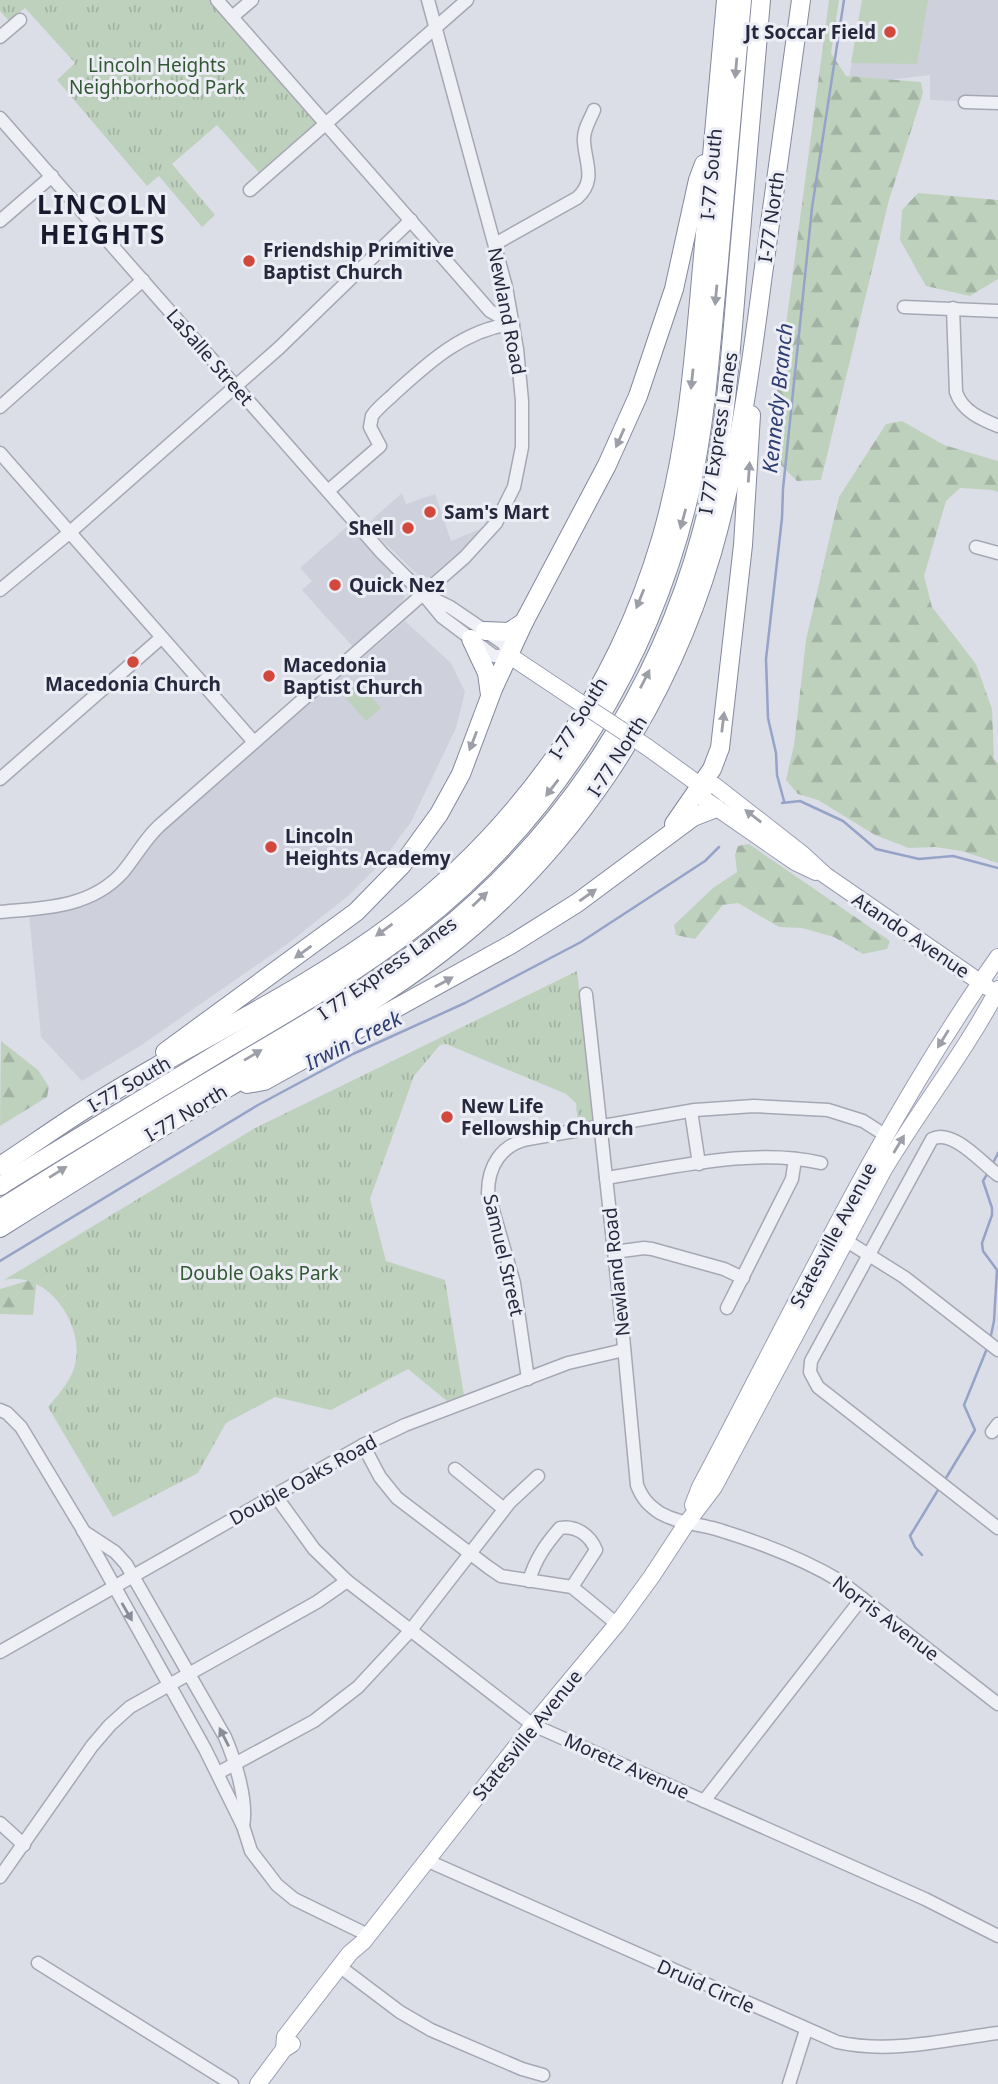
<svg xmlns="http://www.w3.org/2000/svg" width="998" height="2084" font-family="'Noto Sans',sans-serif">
  <defs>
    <pattern id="forest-firs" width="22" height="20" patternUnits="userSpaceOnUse" patternTransform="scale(1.75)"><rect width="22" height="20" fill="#bed1bd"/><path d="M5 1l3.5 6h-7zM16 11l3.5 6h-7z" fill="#a3b3a3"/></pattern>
    <pattern id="park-tufts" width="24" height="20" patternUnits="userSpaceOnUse" patternTransform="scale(1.75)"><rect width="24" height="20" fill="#bed1bd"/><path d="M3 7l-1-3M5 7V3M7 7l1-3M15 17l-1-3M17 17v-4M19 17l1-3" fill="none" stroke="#a3b3a3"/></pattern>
  </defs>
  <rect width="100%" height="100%" fill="#dcdee7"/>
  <g fill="#ced0dc">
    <polygon points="862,0 998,0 998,103 930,100 930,75 848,85"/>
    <polygon points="402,493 406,504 435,494 451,541 483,528 476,537 430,577 424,578 418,575 366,525"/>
    <polygon points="351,523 404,588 405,595 402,603 353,647 302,590 312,581 300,568"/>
    <polygon points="405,621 451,663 465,692 456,728 411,822 380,864 348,896 290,942 140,1046 82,1081 41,1037 29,914 68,910 84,906 104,896 118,886 164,829"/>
  </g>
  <g fill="#bed1bd">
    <polygon points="862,0 928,0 917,64 851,63"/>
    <polygon points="359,682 381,708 366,721 344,696"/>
  </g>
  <g fill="url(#forest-firs)">
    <polygon points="829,0 839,0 831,53 846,76 921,82 923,93 889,200 821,480 797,481 769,453"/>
    <polygon points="918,193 998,200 998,279 970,296 926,286 900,240 902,210"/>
    <polygon points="902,421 944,445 998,461 998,492 992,490 960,488 946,501 924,576 932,607 976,664 992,709 994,759 998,763 998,863 962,851 935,847 909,848 875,835 818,800 798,794 786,780 794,745 806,640 839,497 886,424"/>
    <polygon points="749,844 890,941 887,949 863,954 834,937 802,928 779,927 738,903 723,905 695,939 676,935 674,925 713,888 737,872 735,855 738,846"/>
    <polygon points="1,1041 38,1070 49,1087 47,1097 0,1126"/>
    <polygon points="37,1278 33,1315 0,1314 0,1289"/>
  </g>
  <g fill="url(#park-tufts)">
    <polygon points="0,0 211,0 319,122 261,175 217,125 172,164 215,215 202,227 159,176 147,186 57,80 75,63 25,8 9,21 0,11"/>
    <path d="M577,971l18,151 -17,2 -2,-21 -10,-9 -120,-50 -6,1 -26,31 -44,123 16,62 59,19 19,115 -17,6 -39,-32 -77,41 -56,-13 -49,26 -28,50 -85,44 -65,-110c9,-11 20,-23 25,-36 16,-41 -24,-102 -69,-91l251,-152z"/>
  </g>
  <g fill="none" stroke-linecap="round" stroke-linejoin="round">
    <g stroke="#96a3c8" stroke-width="2.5">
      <polyline points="784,801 777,775 776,753 768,718 766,659 782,518 783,489 812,208 844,0"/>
      <polyline points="782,803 800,801 843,821 876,849 919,859 953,856 998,868"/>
      <polyline points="992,1165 998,1153"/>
      <polyline points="989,1171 983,1181 992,1208 992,1215 982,1243 983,1251 997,1270 994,1321 990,1340"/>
      <polyline points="0,1261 258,1105 353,1054 465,1003 581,942 705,861 719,847"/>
      <polyline points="946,1478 975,1430 964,1405 988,1346"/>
      <polyline points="922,1555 915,1547 910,1536 938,1490"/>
    </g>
    <defs>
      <g id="minor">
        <polyline points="217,0 490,311 513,324"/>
        <polyline points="232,17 252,0"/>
        <polyline points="0,37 20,20"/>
        <polyline points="965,102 998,103"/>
        <polyline points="0,118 382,553 423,594 442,617 494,656 510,656 503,643 450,607 423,594"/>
        <polyline points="250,190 467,0"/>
        <polyline points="0,221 52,176"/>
        <path d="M495,244l82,-46c20,-18 8,-35 7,-57 -1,-11 6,-21 10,-31"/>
        <polyline points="904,307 998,311"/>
        <path d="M953,308l3,84c6,19 25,27 42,34"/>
        <polyline points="0,407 143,280"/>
        <polyline points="0,453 254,742"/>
        <path d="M328,491l52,-45 -10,-19 2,-11c6,-9 15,-15 23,-23 34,-31 69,-63 116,-69"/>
        <polyline points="976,547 998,553"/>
        <polyline points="0,590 69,533 279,348 411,220"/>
        <polyline points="0,779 161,638"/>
        <path d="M0,912c43,-4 90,-4 122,-39 13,-15 22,-33 37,-47l306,-269 31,-34 18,-36 8,-40v-46l-5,-52 -11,-62 -78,-287"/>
        <path d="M586,994l35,321 16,170c5,13 11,20 23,28 18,10 37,11 56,16 43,13 86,29 124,52l158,123"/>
        <polyline points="691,1111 699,1164"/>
        <path d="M998,1175c-16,-12 -46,-47 -66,-36l-121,222 -1,11 8,15 180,141"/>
        <path d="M606,1178c66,-10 149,-31 215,-15"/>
        <polyline points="845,1240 904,1277 998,1350"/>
        <polyline points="614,1252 644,1248 652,1249 724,1269 743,1278"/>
        <polyline points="727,1308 792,1179 795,1159"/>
        <path d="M528,1379l-14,-96 -26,-90c0,-27 13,-48 40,-54l167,-29 59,-4 74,4 35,11 22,14"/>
        <polyline points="0,1410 7,1413 21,1427 83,1530 205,1749 243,1826 251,1851 277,1885 294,1899 368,1935"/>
        <polyline points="992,1432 998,1424"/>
        <polyline points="363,1445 380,1477 397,1498 488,1567 501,1576 572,1587 617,1624"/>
        <polyline points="455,1469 504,1509"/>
        <polyline points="275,1495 314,1549 347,1581 533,1725 925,1899 998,1936"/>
        <path d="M83,1531l32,21 11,12 99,173c10,23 23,64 18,89"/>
        <path d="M529,1581c6,-21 16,-36 31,-53 16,-3 30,7 36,22l-24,37"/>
        <polyline points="0,1652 363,1445 405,1425 568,1363 624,1350"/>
        <polyline points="218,1773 314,1721 358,1687 410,1631 510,1502 538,1476"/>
        <polyline points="704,1801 862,1598"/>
        <polyline points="0,1823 24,1845"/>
        <path d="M428,1861l409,181c53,12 108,-2 161,-9"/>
        <polyline points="0,1877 92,1746 110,1725 130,1707 317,1602 347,1581"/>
        <polyline points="38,1963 232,2084"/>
        <polyline points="347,1972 400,2012 431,2030 522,2069 543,2075"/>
        <polyline points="789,2084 806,2030"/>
      </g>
      <g id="major">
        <polyline points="510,656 570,696"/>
        <polyline points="647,747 701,786"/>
        <polyline points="701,786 714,785 801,853 825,875 987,987"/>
        <polyline points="701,786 704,799 795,862 816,872"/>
        <path d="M693,1505l7,-18c95,-179 181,-364 298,-530"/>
        <path d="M284,2049l1,-12 65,-84 13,-11 170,-217 84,-101 35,-48 34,-52 28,-37 169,-316c36,-61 83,-120 115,-182"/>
        <polyline points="258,2084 284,2049 292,2044"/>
      </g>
      <g id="highway">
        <polyline points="485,631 509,632 524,622"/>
        <polyline points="471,639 487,673 490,695"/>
        <polyline points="674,824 712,769 720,748 743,545 751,415"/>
        <polyline points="165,1052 356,912 402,865 439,814 461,774 493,689 524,622 607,465 638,396 674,289 698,180 704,164"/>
        <polyline points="247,1084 264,1081 510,945 577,903 693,817 716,808"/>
        <path d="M0,1166c29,-19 57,-39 87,-58 100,-64 210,-112 306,-184 127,-96 223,-232 268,-385 26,-89 33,-180 41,-272 8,-89 16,-178 24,-267"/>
        <path d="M0,1186c75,-47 151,-92 227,-138 65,-38 131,-76 191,-123 140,-110 236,-269 274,-442 15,-70 19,-141 26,-211 8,-91 16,-181 24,-272"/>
        <path d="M0,1209c79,-50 158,-98 238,-145 67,-40 135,-78 196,-126 130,-103 225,-247 268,-407 22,-83 28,-168 35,-253 8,-93 16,-185 24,-278"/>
        <path d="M0,1228c76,-48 152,-95 229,-141 72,-43 146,-83 213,-135 129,-100 224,-242 270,-399 26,-91 39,-186 51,-279 13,-92 26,-183 38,-274"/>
      </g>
    </defs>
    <use href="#minor" stroke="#a5a8b4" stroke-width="15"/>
    <use href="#major" stroke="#9b9fb3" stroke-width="18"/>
    <use href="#highway" stroke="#83889e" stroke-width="20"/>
    <use href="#minor" stroke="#eff0f5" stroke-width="12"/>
    <use href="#major" stroke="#fff" stroke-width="16"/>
    <use href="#highway" stroke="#fff" stroke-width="18"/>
    <defs>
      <polyline id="major-bridge" points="570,696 647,747"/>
    </defs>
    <use href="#major-bridge" stroke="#9b9fb3" stroke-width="18" stroke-linecap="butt"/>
    <use href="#major-bridge" stroke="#fff" stroke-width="16"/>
  </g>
  <defs><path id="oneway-solid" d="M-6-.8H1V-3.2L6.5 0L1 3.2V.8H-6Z" transform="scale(1.75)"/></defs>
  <g fill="#9d9fa8">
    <use href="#oneway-solid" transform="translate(736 68) rotate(95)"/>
    <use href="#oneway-solid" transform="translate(716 295) rotate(95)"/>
    <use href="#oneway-solid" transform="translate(692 379) rotate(96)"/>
    <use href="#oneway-solid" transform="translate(620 438) rotate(114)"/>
    <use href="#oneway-solid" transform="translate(749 472) rotate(-86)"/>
    <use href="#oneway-solid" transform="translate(683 519) rotate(105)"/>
    <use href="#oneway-solid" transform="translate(640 599) rotate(112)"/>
    <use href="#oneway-solid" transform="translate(645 679) rotate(-63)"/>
    <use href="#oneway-solid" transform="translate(723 722) rotate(-83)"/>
    <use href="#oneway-solid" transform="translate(473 741) rotate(111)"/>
    <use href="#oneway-solid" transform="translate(552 788) rotate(127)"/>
    <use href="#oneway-solid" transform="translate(753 816) rotate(-142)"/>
    <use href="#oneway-solid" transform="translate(588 895) rotate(-35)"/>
    <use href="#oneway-solid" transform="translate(480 899) rotate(-43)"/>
    <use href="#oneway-solid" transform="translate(384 930) rotate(144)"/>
    <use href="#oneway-solid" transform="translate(303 952) rotate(144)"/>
    <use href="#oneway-solid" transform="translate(444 982) rotate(-29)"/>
    <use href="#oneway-solid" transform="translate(943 1039) rotate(122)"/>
    <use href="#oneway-solid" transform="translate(253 1055) rotate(-31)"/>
    <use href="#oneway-solid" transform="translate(899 1144) rotate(-59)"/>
    <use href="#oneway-solid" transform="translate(58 1172) rotate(-32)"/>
  </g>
  <g fill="#8a8c99">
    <use href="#oneway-solid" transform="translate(127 1612) rotate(60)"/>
    <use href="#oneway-solid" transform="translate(224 1737) rotate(-117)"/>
  </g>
  <g fill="#d1483d" stroke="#ecedf5" stroke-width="2.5">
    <circle cx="890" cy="32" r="7"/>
    <circle cx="249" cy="261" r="7"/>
    <circle cx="430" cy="512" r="7"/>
    <circle cx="408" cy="528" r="7"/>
    <circle cx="335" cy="585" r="7"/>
    <circle cx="133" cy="662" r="7"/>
    <circle cx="269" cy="676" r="7"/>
    <circle cx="271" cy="847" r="7"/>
    <circle cx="447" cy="1117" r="7"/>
  </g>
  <g text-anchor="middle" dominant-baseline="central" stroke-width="6" stroke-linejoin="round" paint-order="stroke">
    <g font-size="19" font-weight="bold" fill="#26293d" stroke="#ecedf5" text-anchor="start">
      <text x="876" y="32" text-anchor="end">Jt Soccar Field</text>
      <text x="263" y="250">Friendship Primitive<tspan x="263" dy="22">Baptist Church</tspan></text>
      <text x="444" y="512">Sam's Mart</text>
      <text x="394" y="528" text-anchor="end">Shell</text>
      <text x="349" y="585">Quick Nez</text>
      <text x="283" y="665">Macedonia<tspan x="283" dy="22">Baptist Church</tspan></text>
      <text x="133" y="684" text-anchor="middle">Macedonia Church</text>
      <text x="285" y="836">Lincoln<tspan x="285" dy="22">Heights Academy</tspan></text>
      <text x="461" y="1106">New Life<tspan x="461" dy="22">Fellowship Church</tspan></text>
    </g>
    <g font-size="19" fill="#335934" stroke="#ecedf5">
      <text x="157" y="65">Lincoln Heights<tspan x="157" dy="22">Neighborhood Park</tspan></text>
      <text x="259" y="1273">Double Oaks Park</text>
    </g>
    <g font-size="19" fill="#26293d" stroke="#ecedf5">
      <text transform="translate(711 174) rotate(-85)">I-77 South</text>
      <text transform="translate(771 217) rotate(-82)">I-77 North</text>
      <text transform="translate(507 311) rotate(79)">Newland Road</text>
      <text transform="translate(210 357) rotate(49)">LaSalle Street</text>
      <text transform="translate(718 433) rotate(-81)">I 77 Express Lanes</text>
      <text transform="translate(578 718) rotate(-58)">I-77 South</text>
      <text transform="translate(617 756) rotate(-57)">I-77 North</text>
      <text transform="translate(911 935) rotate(34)">Atando Avenue</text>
      <text transform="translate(387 968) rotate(-35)">I 77 Express Lanes</text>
      <text transform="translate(129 1084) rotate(-30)">I-77 South</text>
      <text transform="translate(186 1113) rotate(-31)">I-77 North</text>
      <text transform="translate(833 1235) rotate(-62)">Statesville Avenue</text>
      <text transform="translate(504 1255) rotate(77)">Samuel Street</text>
      <text transform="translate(616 1272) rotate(-96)">Newland Road</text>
      <text transform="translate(303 1480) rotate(-29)">Double Oaks Road</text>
      <text transform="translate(886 1618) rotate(37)">Norris Avenue</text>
      <text transform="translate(527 1735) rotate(-51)">Statesville Avenue</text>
      <text transform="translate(627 1766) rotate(24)">Moretz Avenue</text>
      <text transform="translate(706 1986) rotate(24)">Druid Circle</text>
    </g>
    <g font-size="21" font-style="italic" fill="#2f3e72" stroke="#ecedf5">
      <text transform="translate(777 398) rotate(-84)">Kennedy Branch</text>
      <text transform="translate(353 1040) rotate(-27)">Irwin Creek</text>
    </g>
    <g font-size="26" font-weight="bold" letter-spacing="2" fill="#181b2e" stroke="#ecedf5">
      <text x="103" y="204">LINCOLN<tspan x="103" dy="30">HEIGHTS</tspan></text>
    </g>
  </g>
</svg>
